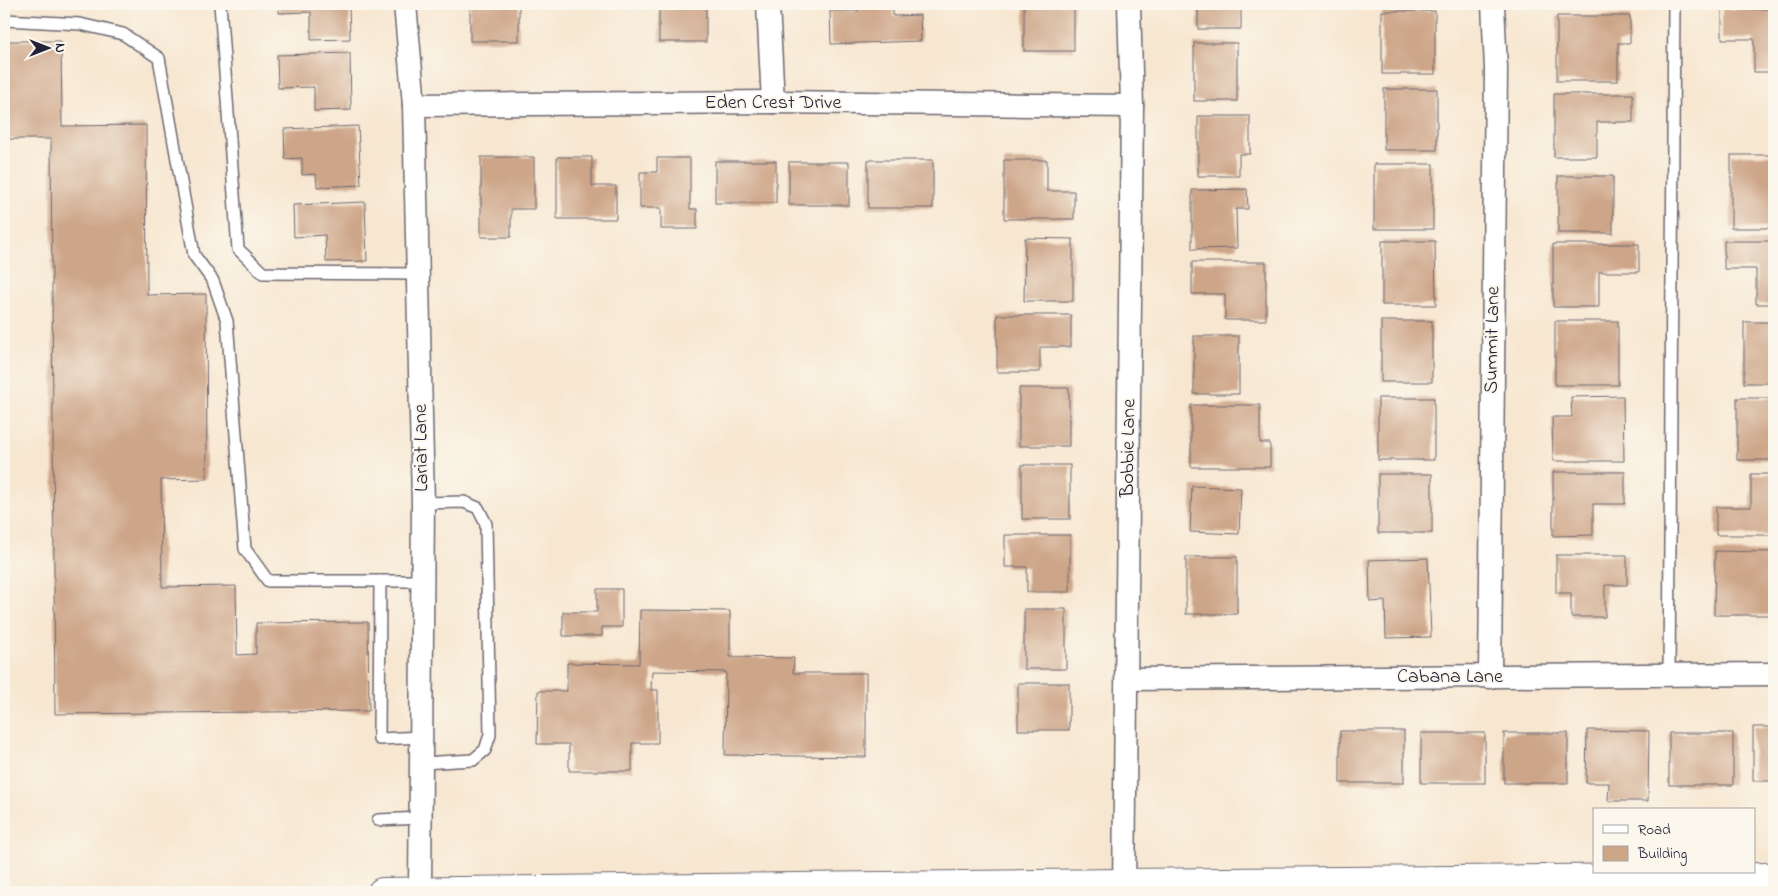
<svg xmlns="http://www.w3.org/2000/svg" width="1778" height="896" font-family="'Indie Flower',sans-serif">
  <rect width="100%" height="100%" fill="#fbf7ec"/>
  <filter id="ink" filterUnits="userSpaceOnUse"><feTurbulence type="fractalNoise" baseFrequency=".02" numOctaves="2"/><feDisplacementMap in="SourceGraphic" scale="10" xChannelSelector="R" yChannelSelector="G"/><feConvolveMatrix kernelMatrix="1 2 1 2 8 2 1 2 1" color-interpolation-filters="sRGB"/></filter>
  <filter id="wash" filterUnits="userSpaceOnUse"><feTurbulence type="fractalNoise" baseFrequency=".0096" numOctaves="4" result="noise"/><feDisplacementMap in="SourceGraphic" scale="20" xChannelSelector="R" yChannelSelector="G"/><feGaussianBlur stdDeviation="1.12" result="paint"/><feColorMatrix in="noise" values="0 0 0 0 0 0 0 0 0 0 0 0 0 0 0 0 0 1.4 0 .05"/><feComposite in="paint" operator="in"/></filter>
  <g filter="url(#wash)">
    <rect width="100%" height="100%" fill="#f7e7d1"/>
    <g id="blocks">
      <g fill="#cda588">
        <polygon points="279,4 349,4 350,39 311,40 311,12 279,13"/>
        <rect x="470" y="4" width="49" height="37"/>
        <rect x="659" y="4" width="47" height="38"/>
        <polygon points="858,4 893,4 893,16 920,15 921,41 831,44 830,11 858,11"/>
        <rect x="1024" y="4" width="50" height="47"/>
        <rect x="1198" y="4" width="43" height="25"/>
        <polygon points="1722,9 1774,9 1774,72 1754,72 1754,39 1722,39"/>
        <rect x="1382" y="11" width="53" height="63"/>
        <polygon points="1557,16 1630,16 1630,43 1618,43 1618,81 1557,81"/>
        <polygon points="4,41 61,41 62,126 146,125 147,295 206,294 207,479 161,480 162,587 236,586 237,655 256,654 256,623 368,622 369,711 55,714 51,139 4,139"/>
        <rect x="1194" y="43" width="43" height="58"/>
        <polygon points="350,53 351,110 314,111 314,87 278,88 277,55"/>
        <rect x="1384" y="89" width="53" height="61"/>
        <polygon points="1554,94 1633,94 1633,122 1597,122 1597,157 1554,157"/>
        <polygon points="1198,116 1250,116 1250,154 1239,154 1239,176 1198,176"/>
        <polygon points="358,126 361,185 317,187 316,174 302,175 302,158 285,159 284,129"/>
        <rect x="1731" y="155" width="43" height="73"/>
        <polygon points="481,157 534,157 534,209 511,209 511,237 481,237"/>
        <polygon points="557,157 592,157 592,186 616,186 616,219 557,219"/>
        <polygon points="657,158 690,158 690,209 697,209 697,229 661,229 661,208 640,208 640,172 657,172"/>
        <rect x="868" y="160" width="65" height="48"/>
        <polygon points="1004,160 1047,160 1047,191 1074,191 1074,219 1004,219"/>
        <rect x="715" y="161" width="61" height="42"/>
        <rect x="789" y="162" width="60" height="43"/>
        <rect x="1374" y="164" width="59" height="65"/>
        <rect x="1558" y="176" width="55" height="57"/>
        <polygon points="1247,189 1248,209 1236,209 1237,248 1192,249 1192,190"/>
        <polygon points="365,202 367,261 326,262 325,235 294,237 293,205"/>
        <polygon points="1025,238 1073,239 1073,301 1024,301"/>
        <polygon points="1382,241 1435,241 1436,305 1382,305"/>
        <polygon points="1724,241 1774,241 1774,304 1756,304 1756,269 1724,269"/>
        <polygon points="1553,244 1639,244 1639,272 1599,272 1599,307 1553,307"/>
        <polygon points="1192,262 1266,262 1266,320 1225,320 1225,294 1192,294"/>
        <polygon points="997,315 1071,315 1071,347 1040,347 1040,372 997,372"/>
        <rect x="1381" y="321" width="51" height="61"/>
        <rect x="1555" y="321" width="63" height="64"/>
        <rect x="1744" y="322" width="30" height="61"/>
        <rect x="1194" y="336" width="45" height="58"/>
        <rect x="1019" y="388" width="50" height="58"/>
        <polygon points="1623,396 1624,461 1553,461 1552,417 1572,417 1571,397"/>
        <rect x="1378" y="398" width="56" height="62"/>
        <rect x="1737" y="398" width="37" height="62"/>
        <polygon points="1191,405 1260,405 1260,443 1270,443 1270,467 1191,467"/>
        <rect x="1022" y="465" width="48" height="54"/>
        <polygon points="1553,472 1625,472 1625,504 1593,504 1593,535 1553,536"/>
        <rect x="1378" y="474" width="54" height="59"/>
        <polygon points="1751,474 1774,474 1774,535 1716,535 1716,507 1751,507"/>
        <polygon points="1192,486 1241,488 1239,534 1190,532"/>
        <polygon points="1005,535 1070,535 1070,592 1027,592 1027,567 1005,567"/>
        <polygon points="1715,551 1774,552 1774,579 1770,579 1770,592 1774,592 1774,615 1714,615"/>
        <polygon points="1556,555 1627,555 1627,585 1605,585 1605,617 1571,617 1571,593 1556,593"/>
        <rect x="1186" y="557" width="51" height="57"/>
        <polygon points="1428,558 1431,637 1386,638 1385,601 1370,602 1369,560"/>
        <polygon points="597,589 622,589 622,627 602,627 602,636 563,636 563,612 597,612"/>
        <rect x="1024" y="609" width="42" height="60"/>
        <polygon points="640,610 730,611 730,657 794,658 793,673 866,673 866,757 725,755 726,672 652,671 651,690 658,690 658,743 632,743 632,771 569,771 569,744 537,744 538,691 567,691 567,663 639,664"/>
        <rect x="1018" y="683" width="51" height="47"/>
        <rect x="1753" y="727" width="21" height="54"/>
        <polygon points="1587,730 1649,731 1648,801 1608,801 1609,783 1586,783"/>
        <rect x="1340" y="731" width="64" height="52"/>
        <rect x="1421" y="733" width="64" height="50"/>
        <rect x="1504" y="733" width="64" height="50"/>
        <rect x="1669" y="733" width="64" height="52"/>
      </g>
    </g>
  </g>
  <g filter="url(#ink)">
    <use href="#blocks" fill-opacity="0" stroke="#6d6770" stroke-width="1"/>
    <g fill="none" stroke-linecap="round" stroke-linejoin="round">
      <defs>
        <g id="service">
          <polyline points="220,4 238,249 263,273 418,274"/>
          <polyline points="4,20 80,24 123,34 159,58 194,255 213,281 227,321 245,549 268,581 423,581"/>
          <polyline points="380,581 379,739 422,737"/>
          <polyline points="1669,675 1674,4"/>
          <polyline points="422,763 473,760 485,750 490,735 486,524 478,508 464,502 423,503"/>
          <polyline points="378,820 421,818"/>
        </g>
        <g id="minor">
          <polyline points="405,4 414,105 423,503 420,892"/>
          <polyline points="768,4 773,102"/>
          <polyline points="414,105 773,102 1132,106"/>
          <polyline points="1490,677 1496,69 1493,4"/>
          <polyline points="1127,679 1774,674"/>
          <polyline points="1124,892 1132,106 1129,4"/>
        </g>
        <polyline id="primary" points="382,892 1123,883 1774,877"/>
      </defs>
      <use href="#service" stroke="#6d6770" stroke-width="14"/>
      <use href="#minor" stroke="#6d6770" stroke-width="25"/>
      <use href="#primary" stroke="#6d6770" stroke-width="30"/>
      <use href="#service" stroke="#fff" stroke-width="11"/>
      <use href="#minor" stroke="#fff" stroke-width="22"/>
      <use href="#primary" stroke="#fff" stroke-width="28"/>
    </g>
  </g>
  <g text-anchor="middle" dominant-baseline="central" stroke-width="4" stroke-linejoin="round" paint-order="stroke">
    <g font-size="20" fill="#22223b" stroke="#fbf7ec">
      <text x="773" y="103">Eden Crest Drive</text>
      <text transform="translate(1493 340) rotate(-89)">Summit Lane</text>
      <text transform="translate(422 448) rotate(-91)">Lariat Lane</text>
      <text transform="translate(1129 448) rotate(-89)">Bobbie Lane</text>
      <text x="1450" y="677">Cabana Lane</text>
    </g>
  </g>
  <rect width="1778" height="896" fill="none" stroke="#fbf7ec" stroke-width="20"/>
  <rect x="1593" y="808" width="162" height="65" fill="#fbf7ec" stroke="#a4a2a5"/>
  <rect x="1603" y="825" width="25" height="8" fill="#ffffff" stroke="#a4a2a5"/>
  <text x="1638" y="834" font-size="15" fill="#22223b">Road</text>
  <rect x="1603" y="846" width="25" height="15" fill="#cda588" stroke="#a4a2a5"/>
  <text x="1638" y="858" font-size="15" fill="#22223b">Building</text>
  <g transform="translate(48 48) rotate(90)" stroke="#fbf7ec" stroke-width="4" paint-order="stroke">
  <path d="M0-4L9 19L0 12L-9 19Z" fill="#22223b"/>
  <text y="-8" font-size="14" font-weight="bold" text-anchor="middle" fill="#22223b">N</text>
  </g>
</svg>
